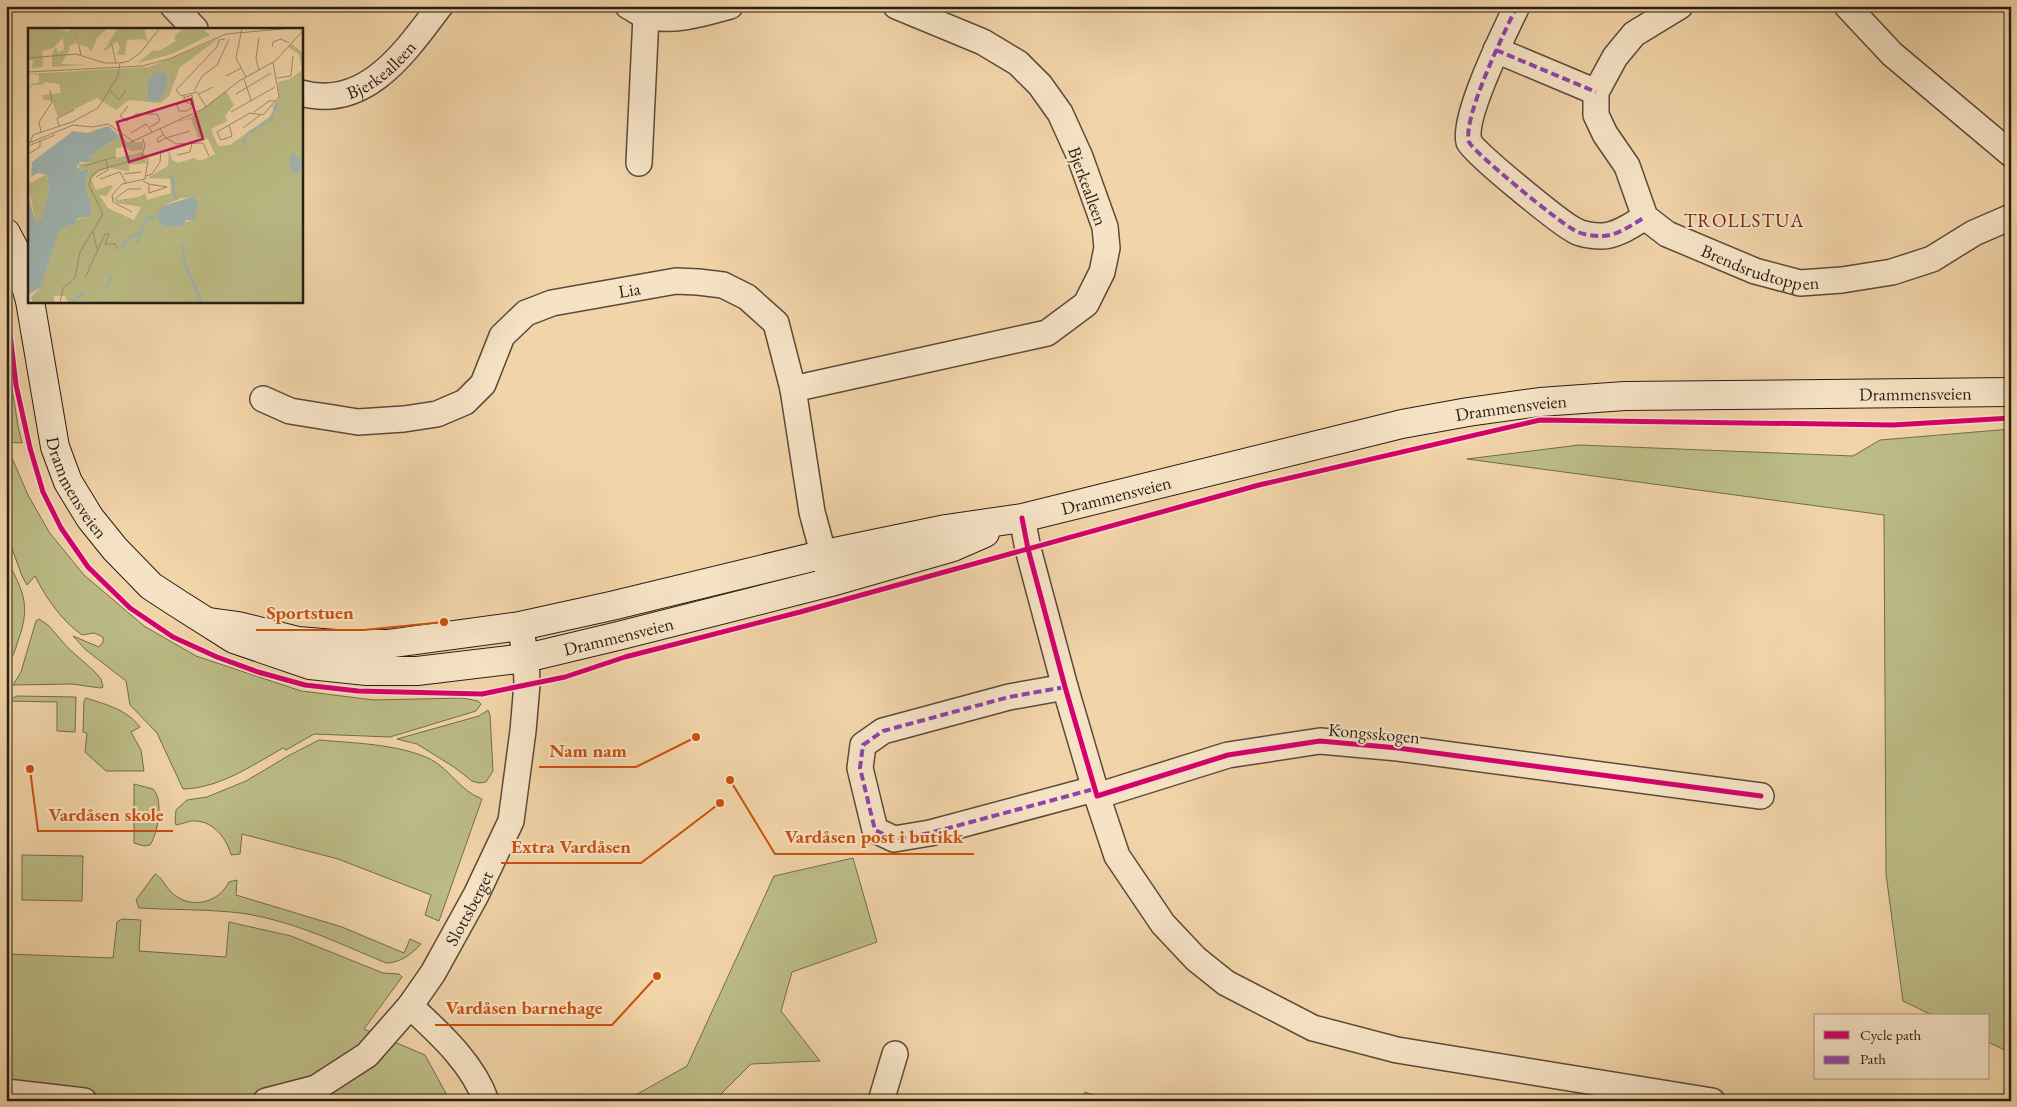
<svg xmlns="http://www.w3.org/2000/svg" width="2017" height="1107" font-family="'EB Garamond',serif">
  <rect width="100%" height="100%" fill="#f1d4a8"/>
  <filter id="stains"><feTurbulence type="fractalNoise" baseFrequency=".004" numOctaves="4"/><feColorMatrix values="0 0 0 0 .2 0 0 0 0 .09 0 0 0 0 .02 0 0 0 .5 -.17"/></filter>
  <radialGradient id="worn" r=".72"><stop offset=".6" stop-color="#630" stop-opacity="0"/><stop offset="1" stop-color="#630" stop-opacity=".3"/></radialGradient>
  <g fill="#bcbc86" stroke="#726c4d">
    <polygon points="6,350 18,426 22,443 6,442"/>
    <polygon points="2011,429 2011,1053 1988,1042 1988,1016 1934,1016 1903,1001 1886,874 1884,515 1467,459 1579,445 1853,456 1880,440"/>
    <path d="M6,454l6,4 16,37 21,37 35,43 60,51 52,30 105,35 73,9 89,-2 15,3 3,3 -5,7 -86,26 -76,-3 -28,16 -3,-2c-32,18 -63,40 -100,41l-26,-56 -27,-28 -4,-24 -40,-31 -13,-14 26,11 4,-5v-5l-9,-4 -12,2c-20,-14 -36,-37 -47,-59l-8,9 -5,-9 -16,-44z"/>
    <path d="M6,557c16,34 26,46 12,84 -3,9 -5,18 -12,24z"/>
    <polygon points="39,619 48,625 68,648 94,671 101,679 103,687 100,688 72,684 13,685 21,672 36,621"/>
    <polygon points="17,696 76,697 75,732 57,731 57,702 7,701"/>
    <path d="M86,698c21,7 40,11 54,29l-9,5 10,18 3,21h-38l-21,-19 2,-19 -4,-1 1,-31z"/>
    <polygon points="488,710 490,715 493,771 486,782 479,783 472,781 454,767 417,744 397,739 479,716"/>
    <path d="M319,740c34,3 80,4 111,19 20,10 30,32 52,40l-43,122 -14,-6 6,-20 -93,-36 -96,-25 -2,20 -9,1c-4,-16 -17,-33 -35,-34 -6,-1 -13,3 -20,4l-1,-3 1,-12 11,-10 20,-3 39,-16 42,-25z"/>
    <path d="M134,784l19,5c11,11 5,44 -3,56l-6,1 -10,-3z"/>
    <polygon points="22,855 83,856 82,901 22,900"/>
    <polygon points="853,858 877,942 792,972 781,1011 820,1061 751,1064 714,1101 625,1101 687,1066 774,876"/>
    <path d="M155,874c7,3 10,12 16,18 18,18 47,12 58,-10l8,-2 -1,15 106,32 62,26 6,-14 11,5c-9,10 -21,19 -35,19 -50,-21 -101,-46 -155,-51 -31,-3 -62,-2 -92,-4l-3,-8z"/>
    <polygon points="122,919 141,920 139,951 226,957 229,922 291,936 383,973 399,974 402,977 364,1029 425,1055 450,1101 6,1101 6,954 113,958 117,922"/>
    <polygon points="1085,1092 1110,1101 1082,1101"/>
  </g>
  <g fill="none" stroke-linecap="round" stroke-linejoin="round">
    <defs>
      <g id="street">
        <polyline points="173,6 195,29"/>
        <path d="M628,6c6,3 12,8 18,10 26,7 59,-3 84,-10"/>
        <path d="M1517,6c-12,25 -55,112 -48,136 4,10 91,81 105,88 6,4 18,6 26,6 15,1 32,-11 45,-19"/>
        <path id="s1" d="M1680,6l-46,28 -19,23 -19,35v23l9,19 22,32 18,51 22,17 88,37 45,12 42,-3 50,-8 40,-13 42,-26 37,-16"/>
        <polyline points="1847,6 1892,54 2011,154"/>
        <polyline points="1496,50 1596,92"/>
        <path id="s2" d="M301,93c65,18 105,-42 139,-87"/>
        <polyline points="639,163 646,16"/>
        <polyline points="793,389 1047,333 1086,304 1102,272 1107,248 1105,227 1080,157 1060,113 1040,85 1018,63 983,42 896,6"/>
        <path id="s3" d="M263,399l27,12 68,11 46,-3 33,-5 28,-12 18,-18 19,-48 24,-23 26,-10 124,-22 22,1 25,3 24,12 29,26 17,66 19,123 17,63"/>
        <polyline points="1022,518 1028,549 1065,687 1097,796 1228,755 1320,741 1398,748 1761,796"/>
        <polyline points="1065,687 1009,697 883,731 863,745 860,768 875,830 894,839 930,833 1094,789"/>
        <polyline points="1097,796 1117,856 1163,924 1196,959 1226,983 1313,1028 1397,1050 1712,1101"/>
        <path d="M410,1006c29,27 63,57 76,95"/>
        <polyline points="6,1092 84,1101"/>
        <path id="s4" d="M266,1101l50,-13 51,-33 43,-49 23,-33 43,-78 35,-74 12,-90 4,-47 -1,-26 -6,-32"/>
        <polyline points="881,1101 895,1054"/>
      </g>
      <g id="secondary">
        <polyline points="6,233 15,250 29,297"/>
        <path id="s5" d="M30,301l25,146 13,35 22,36 25,31 36,37 26,17 57,36 76,26 57,6h50l109,-13 92,-22 213,-54 122,-35 32,-14"/>
        <path id="s6" d="M209,622l29,4 60,15 37,3h52l133,-18 91,-20 214,-52 121,-25 76,-11 380,-94 66,-12 72,-10 85,-6 386,-4"/>
      </g>
    </defs>
    <use href="#street" stroke="#5b4b39" stroke-width="28"/>
    <use href="#secondary" stroke="#291d14" stroke-width="30"/>
    <use href="#street" stroke="#f6e3c6" stroke-width="25"/>
    <use href="#secondary" stroke="#f6e3c6" stroke-width="28"/>
    <g stroke="#8e44ad" stroke-width="4" stroke-dasharray="8 4" stroke-linecap="butt">
      <path d="M1517,6c-12,25 -55,112 -48,136 4,10 91,81 105,88 6,4 18,6 26,6 15,1 32,-11 45,-19"/>
      <polyline points="1496,50 1596,92"/>
      <polyline points="1065,687 1009,697 883,731 863,745 860,768 875,830 894,839 930,833 1094,789"/>
    </g>
    <defs>
      <g id="cycleway">
        <polyline points="6,300 16,385 30,448 43,492 61,528 88,567 130,608 173,637 217,657 258,672 305,685 358,691 482,694 565,677 625,657 800,612 1259,485 1540,420 1893,425 2011,418"/>
        <polyline points="1022,518 1028,549 1065,687 1097,796 1228,755 1320,741 1398,748 1761,796"/>
      </g>
    </defs>
    <use href="#cycleway" stroke="#f6e3c6" stroke-width="8"/>
    <use href="#cycleway" stroke="#d6006c" stroke-width="5"/>
  </g>
  <g text-anchor="middle" dominant-baseline="central" stroke-width="4" stroke-linejoin="round" paint-order="stroke">
    <g font-size="18" fill="#291d14" stroke="#f6e3c6">
      <text stroke="none"><textPath href="#s2" startOffset="88">Bjerkealleen</textPath></text>
      <text transform="translate(1088 186) rotate(70)">Bjerkealleen</text>
      <text stroke="none"><textPath href="#s1" startOffset="388">Brendsrudtoppen</textPath></text>
      <text stroke="none"><textPath href="#s3" startOffset="425">Lia</textPath></text>
      <text stroke="none"><textPath href="#s6" startOffset="1735">Drammensveien</textPath></text>
      <text stroke="none"><textPath href="#s6" startOffset="1330">Drammensveien</textPath></text>
      <text stroke="none"><textPath href="#s5" startOffset="194">Drammensveien</textPath></text>
      <text stroke="none"><textPath href="#s6" startOffset="925">Drammensveien</textPath></text>
      <text stroke="none"><textPath href="#s5" startOffset="810">Drammensveien</textPath></text>
      <text transform="translate(1374 733) rotate(5)">Kongsskogen</text>
      <text stroke="none"><textPath href="#s4" startOffset="292">Slottsberget</textPath></text>
    </g>
    <g font-size="19" letter-spacing="1" fill="#7a1f14" stroke="#f6e3c6">
      <text x="1744" y="220">TROLLSTUA</text>
    </g>
  </g>
  <g transform="translate(28 28)">
    <rect width="275" height="275" fill="#f1d4a8"/>
    <path d="M0,0h30l10,4 2,-4 5,1 2,14 -9,3 2,3 -9,15 26,1 -35,2v-14l4,-6 2,6 6,-4 -1,-11 -10,10 -11,3 1,16 -11,1 1,-8h-5zM48,0h32l-11,10 -6,14 -3,-5 -8,-2zM90,0h26l4,15 -4,-4 -17,1 -2,15h-8l3,-8 -3,-5 -11,5zM155,0l21,2 6,5 -38,19 -34,9 14,-12 9,-1 15,-9 -2,-4zM190,11l-38,28 -11,29 -8,7 -32,-3 -13,10 -19,-12 -39,19 -6,-16 -8,-1 -2,-5 19,-2 -2,-9 -14,-2 -3,3h-10l-4,6 3,-7 8,-2v-7l-11,-1 121,-7zM138,46l2,10 -7,16 -11,2 -3,-3 1,-18zM263,15l12,10v250h-235l-3,-7h-11v7h-21l-2,-6 9,-9 20,-61 6,4 1,-5 8,-1 3,-6 11,-2 3,-6 -7,-27 4,-16 -10,3v-7l13,-2 2,-4 -7,-1 25,-15 8,-9 7,9h16v8l-12,1 -7,-5 -8,3v9l26,-6 5,11 -18,2v6l-20,-3 -11,4 -7,7 5,11 15,-5 2,2 -7,9 -7,-1 9,13 26,12 7,-13 -24,-4 -4,-6 5,3 21,-3 6,-4 2,7 24,-7 -1,-14 -23,-1 21,-12 1,-17 3,11 6,3 16,-5 6,3 15,-7 -7,-15 -10,-2 -7,-18 -15,3 14,-4 36,-27 8,14 -9,11 2,5 -16,8 7,17 12,-1 46,-33 -4,-5 7,-8 -1,-17 12,-3 12,-9 -3,-16 -11,-7zM168,169l1,13 -7,11 -13,3 -19,-7 5,-11 18,-8zM19,146l2,15 -8,30 -5,5 -8,-40z" fill="#bcbc86" fill-rule="evenodd"/>
    <path d="M127,44l11,2 2,10 -7,16 -11,2 -3,-3 1,-18zM80,98l12,10 -32,21 6,1 -2,4h-12l-3,5 4,4 8,-3 -4,16 7,27 -3,6 -11,1 -3,7 -8,1 -1,4 -6,-2 -20,60 -11,6 -1,-100 8,30 5,-5 8,-30 -2,-14 -9,-2 -7,4 1,-15 41,-31 14,2zM265,126l9,5 -4,16 -8,-6v-14zM167,168l3,10 -4,15 -8,-1 -3,6 -18,1 -7,-6v-9l5,-6z" fill="#9fb5b3"/>
    <path fill="none" stroke="#9fb5b3" stroke-width="2.5" d="M215,117l4,-11 23,-14 8,-18M143,146l5,26M109,215l9,-24 11,-3M153,217l5,21 16,37M92,222l6,-10 13,-7M78,261l6,-14M43,275l13,-11"/>
    <path fill="none" stroke="#a18b6d" stroke-width="1" d="M47,0l6,27M214,0l-6,30 10,19M231,9l-3,22 3,11M244,19l1,-5 8,-3 8,4M76,22l8,-5 4,18M0,30l48,-4 29,9h15M0,44l114,-6 27,-7 57,-25 67,-6M198,48l15,-8M249,50l14,-2 2,-20M216,51l7,21M81,61l10,11 7,-10M166,63l8,-15 15,-11 12,-26M171,66l14,-7M208,66l35,-21M156,68v5l10,5 -7,5h-8l-2,-6 7,-4M156,70l8,-3 2,11M100,78l-8,10 7,5 9,-7h21l3,7 -10,6M178,79l-9,-15 -16,4 -5,-6 41,-43 2,-7 6,-1M203,84l44,-25M226,84l15,-11h7M201,97l3,11 -11,4 -4,-8 33,-19 13,2 16,-18 -6,-35M31,98l-2,-8 17,-8M215,100l17,-13M132,101l6,9 24,-7M13,104l-2,-10 13,-20 -2,-12M103,105l15,-9 7,9M135,107l-6,4 1,3 8,-4M138,110l10,6 27,-1 6,13M103,114l72,-33 36,-28 36,-20 28,-30M1,115l44,-18 19,2 16,-3 26,18M2,115l3,-8 39,-13 26,-14 20,-32 2,-13 9,-2 12,-9 19,-24M0,118l27,-11M0,126l12,-7v-7M149,127l13,-3 2,-9M56,138l31,-9M96,146l17,-2M118,148l6,-2 8,-12 1,-12M68,149l12,-7 -2,-10M72,151l20,-7 6,11M115,153l6,3v9l18,-6 -18,-3M88,170l12,-9h13M104,184l-19,-10 -1,-7 10,-11 23,-5 3,-19 -5,-6M65,204l4,17M81,206l-4,10h10l3,5M57,250l20,-44h4M32,275l3,-15 12,-10 5,-26 23,-38 -14,-29 2,-8 8,-7 42,-12 4,-12 -2,-7"/>
    <path fill="#c2185b" fill-opacity="0.15" stroke="#c2185b" stroke-width="2.5" d="M163,71l12,40 -74,23 -12,-40z"/>
    <rect width="275" height="275" fill="none" stroke="#291d14" stroke-width="2.5"/>
  </g>
  <path fill="none" stroke="#cb500d" stroke-width="2" d="M444 622L364 630H256M696 737L636 767H539M30 769L38 831H173M730 780L775 854H974M720 803L641 863H501M657 976L612 1025H435"/>
  <g fill="#cb500d" stroke="#f6e3c6" stroke-width="2">
    <circle cx="444" cy="622" r="5"/>
    <circle cx="696" cy="737" r="5"/>
    <circle cx="30" cy="769" r="5"/>
    <circle cx="730" cy="780" r="5"/>
    <circle cx="720" cy="803" r="5"/>
    <circle cx="657" cy="976" r="5"/>
  </g>
  <g font-size="19" text-anchor="middle" font-weight="bold" fill="#cb500d" stroke="#f6e3c6" stroke-width="4" stroke-linejoin="round" paint-order="stroke">
    <text x="310" y="619">Sportstuen</text>
    <text x="588" y="757">Nam nam</text>
    <text x="106" y="821">Vardåsen skole</text>
    <text x="874" y="843">Vardåsen post i butikk</text>
    <text x="571" y="853">Extra Vardåsen</text>
    <text x="524" y="1014">Vardåsen barnehage</text>
  </g>
  <rect width="2017" height="1107" fill="none" stroke="#f1d4a8" stroke-width="25"/>
  <rect x="8" y="8" width="2002" height="1092" fill="none" stroke="#291d14" stroke-width="2.5"/>
  <rect x="12" y="12" width="1992" height="1082" fill="none" stroke="#291d14"/>
  <rect x="1814" y="1014" width="175" height="65" fill="#f6e3c6" stroke="#a4947f"/>
  <rect x="1824" y="1031" width="25" height="8" fill="#d6006c" stroke="#a4947f"/>
  <text x="1860" y="1040" font-size="15" fill="#291d14">Cycle path</text>
  <rect x="1824" y="1056" width="25" height="8" fill="#8e44ad" stroke="#a4947f"/>
  <text x="1860" y="1064" font-size="15" fill="#291d14">Path</text>
  <rect width="100%" height="100%" filter="url(#stains)"/>
  <rect width="100%" height="100%" fill="url(#worn)"/>
</svg>
